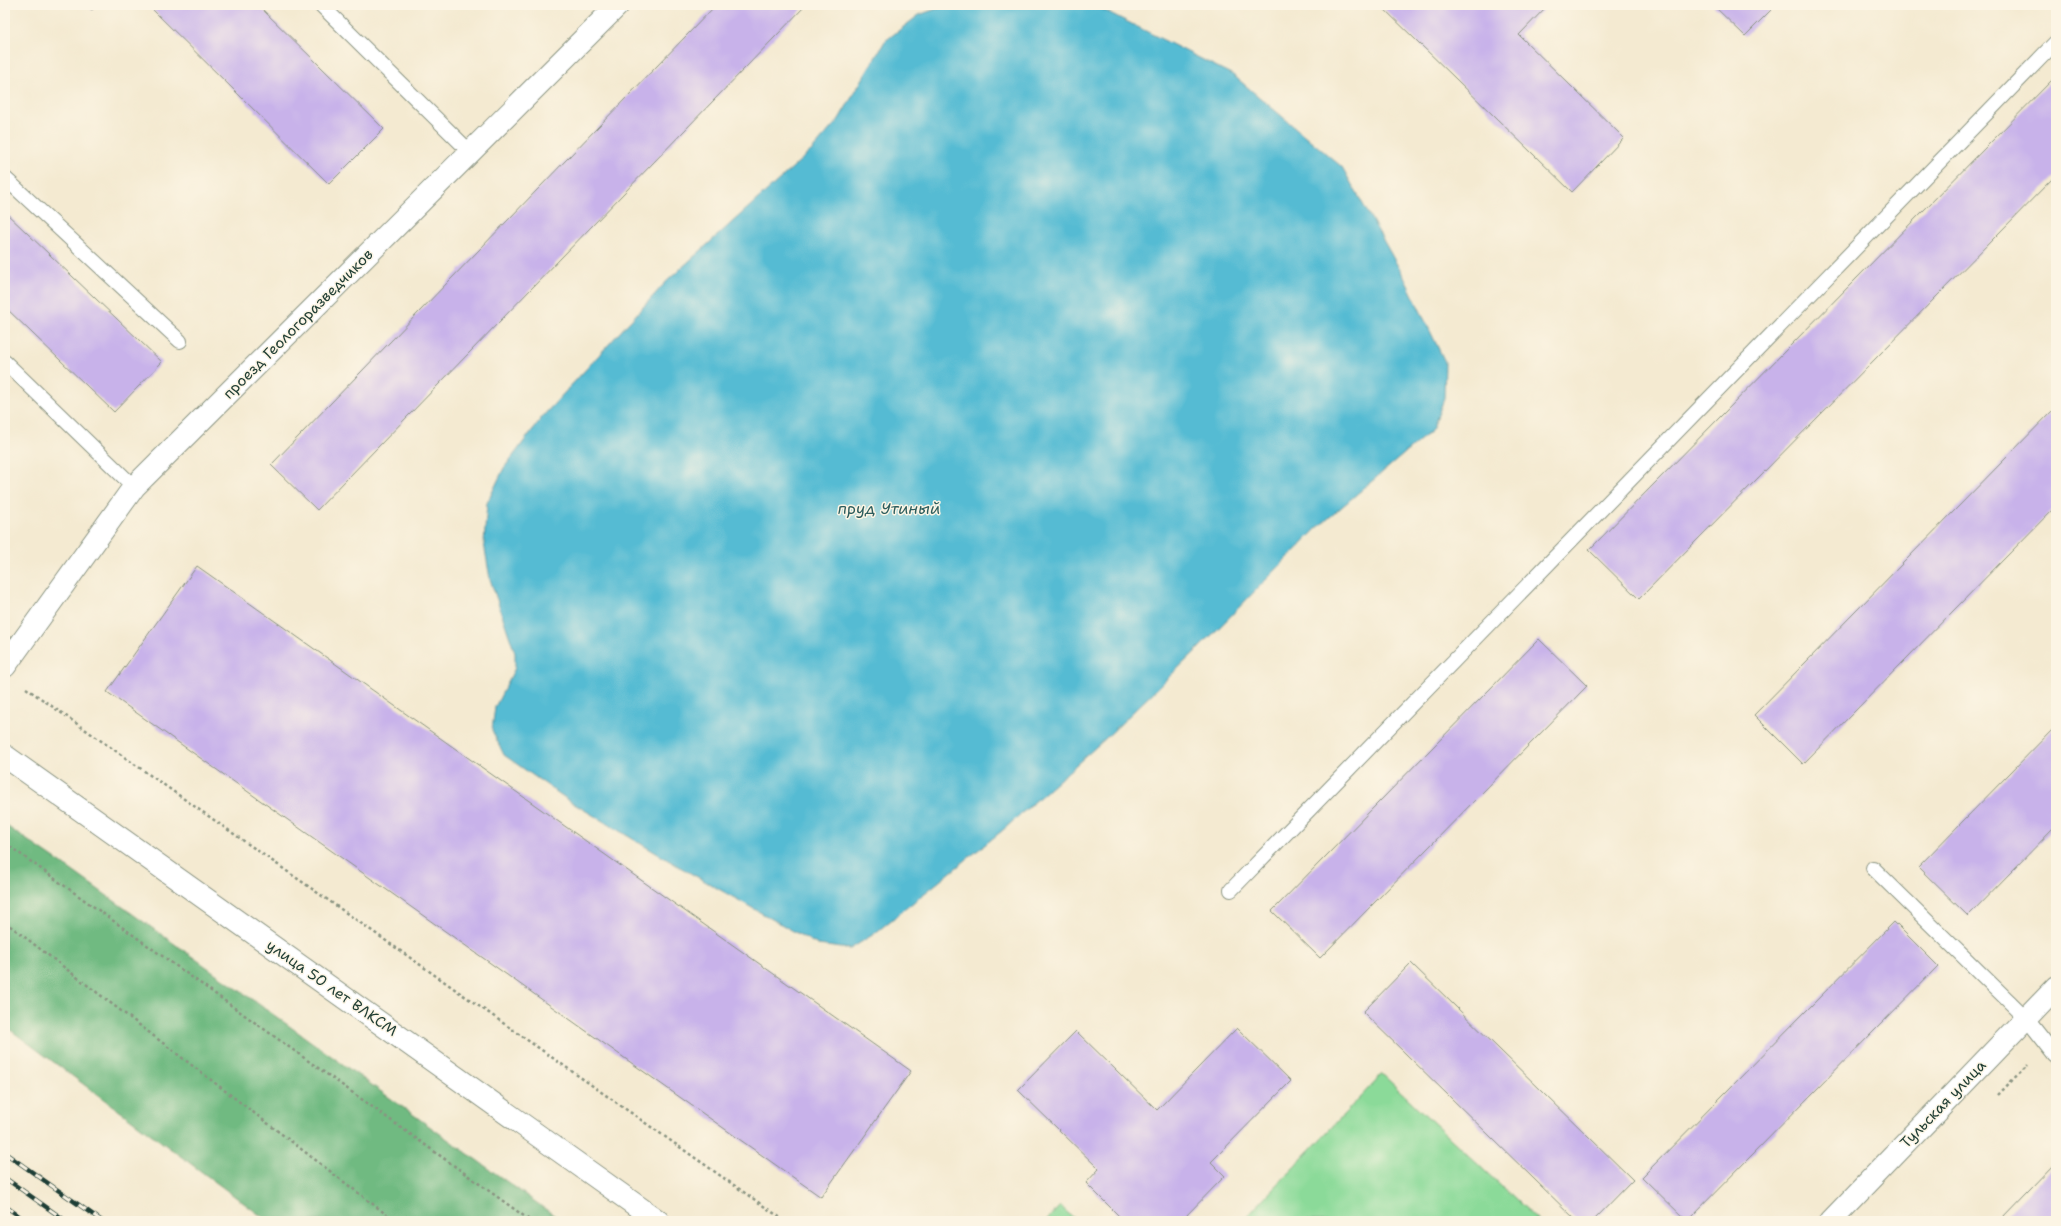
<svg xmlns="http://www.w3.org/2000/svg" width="2061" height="1226" font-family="'Shantell Sans',sans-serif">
  <rect width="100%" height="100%" fill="#fcf5e5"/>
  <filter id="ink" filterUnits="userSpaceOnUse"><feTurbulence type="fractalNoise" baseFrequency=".025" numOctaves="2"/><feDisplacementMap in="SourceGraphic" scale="8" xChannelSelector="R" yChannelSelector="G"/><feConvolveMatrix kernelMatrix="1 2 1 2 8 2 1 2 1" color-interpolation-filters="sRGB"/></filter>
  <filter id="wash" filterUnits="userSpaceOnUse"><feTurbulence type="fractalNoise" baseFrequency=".012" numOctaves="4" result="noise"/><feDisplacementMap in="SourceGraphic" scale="16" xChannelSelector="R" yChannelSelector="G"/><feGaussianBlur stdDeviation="0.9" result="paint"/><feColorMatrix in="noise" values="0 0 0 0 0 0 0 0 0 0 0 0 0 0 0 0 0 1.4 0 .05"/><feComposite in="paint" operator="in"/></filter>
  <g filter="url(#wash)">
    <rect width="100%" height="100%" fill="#f4ead1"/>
    <g fill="#8bda99" stroke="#558c66">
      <polygon points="1382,1074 1538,1221 1243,1221"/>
      <polygon points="1060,1206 1077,1221 1046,1221"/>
    </g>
    <polygon fill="#70ba81" stroke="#487c5a" points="5,825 71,870 562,1221 268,1221 5,1026"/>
    <polygon fill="#55bbd3" stroke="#3a7c84" points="947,5 1084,5 1098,7 1233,75 1342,167 1404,277 1445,362 1444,399 1432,430 1317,528 1202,645 1106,738 1003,830 874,934 850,949 818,945 678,866 571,802 504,755 492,730 495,707 515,668 515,653 490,579 484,543 487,503 504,468 543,416 666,282 812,150 839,119 885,41 919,15"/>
    <g id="blocks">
      <g fill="#c8b2ea">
        <polygon points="86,5 97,5 92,10"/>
        <polygon points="148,5 258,5 384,129 329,184"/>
        <polygon points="716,5 806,5 317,510 271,465"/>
        <polygon points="1380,5 1548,5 1519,35 1624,138 1572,192"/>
        <polygon points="1713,5 1776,5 1745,36"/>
        <polygon points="2056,76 2056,175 1639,599 1589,550"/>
        <polygon points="5,212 162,362 114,412 5,307"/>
        <polygon points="2056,407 2056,506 1803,764 1754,715"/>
        <polygon points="197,566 911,1071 821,1197 107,692"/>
        <polygon points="1539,639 1587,686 1320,958 1272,911"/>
        <polygon points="2056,726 2056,826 1968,916 1918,867"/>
        <polygon points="1894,922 1938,966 1687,1221 1642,1177"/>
        <polygon points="1411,963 1633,1180 1593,1221 1577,1221 1363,1012"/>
        <polygon points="1237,1028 1291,1081 1211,1162 1225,1176 1181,1221 1124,1221 1086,1183 1099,1169 1018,1090 1076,1031 1157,1110"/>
        <polygon points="2056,1164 2056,1221 2001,1221"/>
      </g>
    </g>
  </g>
  <g filter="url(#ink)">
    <use href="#blocks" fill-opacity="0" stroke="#8a9482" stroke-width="1"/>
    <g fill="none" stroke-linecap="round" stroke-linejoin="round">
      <defs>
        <g id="service">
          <polyline points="321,5 470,152"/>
          <polyline points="5,178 180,341"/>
          <polyline points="5,362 134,487"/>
          <polyline points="1873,868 2026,1018 2056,1056"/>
          <polyline points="1231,890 2056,42"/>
        </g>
        <g id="minor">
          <polyline points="5,666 134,487 618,5"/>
          <polyline points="1831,1221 2056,987"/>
        </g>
        <polyline id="tertiary" points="5,756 658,1221"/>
      </defs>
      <use href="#service" stroke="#8a9482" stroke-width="16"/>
      <use href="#minor" stroke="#8a9482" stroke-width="24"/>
      <use href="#tertiary" stroke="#8a9482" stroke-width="24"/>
      <g stroke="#8a9482" stroke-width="2.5" stroke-dasharray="3 3" stroke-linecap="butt">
        <polyline points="26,688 785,1221"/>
        <polyline points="5,843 531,1221"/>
        <polyline points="5,922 395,1221"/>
        <polyline points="1998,1095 2028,1064"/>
      </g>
      <use href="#service" stroke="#fff" stroke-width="14"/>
      <use href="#minor" stroke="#fff" stroke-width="22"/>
      <use href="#tertiary" stroke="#fff" stroke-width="22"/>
      <defs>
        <g id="rail">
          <polyline points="5,1153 102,1221"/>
          <polyline points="5,1178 66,1221"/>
          <polyline points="5,1206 26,1221"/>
        </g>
      </defs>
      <use href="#rail" stroke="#1f3d34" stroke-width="4.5"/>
      <use href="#rail" stroke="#fcf5e5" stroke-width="3" stroke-dasharray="9" stroke-linecap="butt"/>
    </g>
  </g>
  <g text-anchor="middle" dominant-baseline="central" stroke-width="3" stroke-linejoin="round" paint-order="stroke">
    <g font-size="15" fill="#1f3d34" stroke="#fcf5e5">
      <text transform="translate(298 324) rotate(-45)">проезд Геологоразведчиков</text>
      <text transform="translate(332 988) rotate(35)">улица 50 лет ВЛКСМ</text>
      <text transform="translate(1943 1104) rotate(-46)">Тульская улица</text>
    </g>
    <g font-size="16" font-style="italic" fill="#2c5c5c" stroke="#fcf5e5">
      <text x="889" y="508">пруд Утиный</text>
    </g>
  </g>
  <rect width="2061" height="1226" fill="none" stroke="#fcf5e5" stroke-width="20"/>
</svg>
